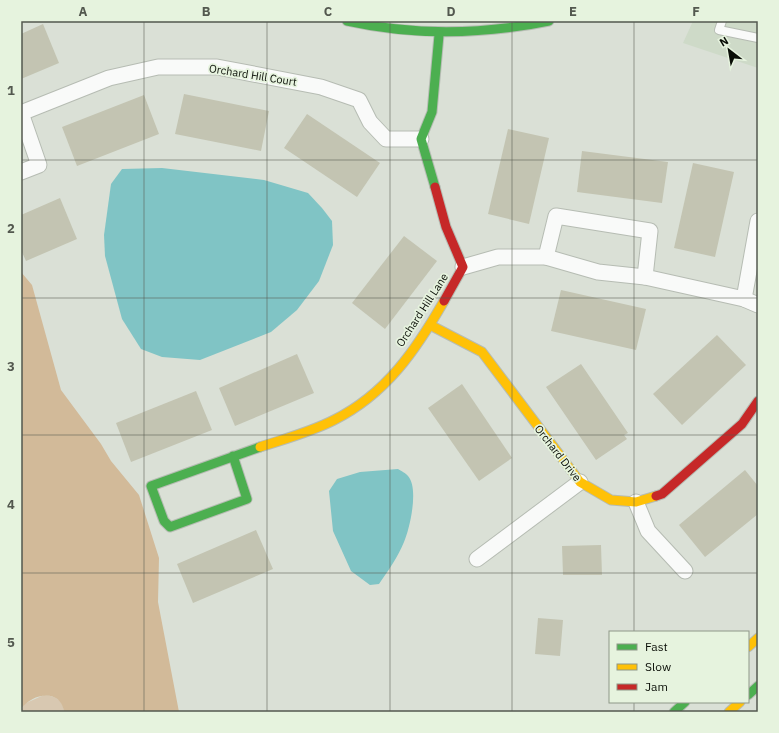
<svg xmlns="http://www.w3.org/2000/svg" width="779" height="733" font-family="'IBM Plex Sans',sans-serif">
  <rect width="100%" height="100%" fill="#dae0d6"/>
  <polygon fill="#cedac8" points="693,21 758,21 758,68 683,43"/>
  <path fill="#d8c8b1" d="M44,695c12,1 19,5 20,17h-43l3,-8z"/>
  <path fill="#d2ba99" d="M21,272l11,13 29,105 40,54 10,17 28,34 20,63 -1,44 21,110h-115c-3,-24 -32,-19 -43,-3z"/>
  <g fill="#80c4c5">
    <polygon points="162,168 264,180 308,193 322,208 332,221 333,245 319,281 297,310 271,332 200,360 162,357 141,349 122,319 105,256 104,235 111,184 122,169"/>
    <path d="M398,469c3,2 8,4 10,7 11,12 2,52 -4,66 -6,15 -16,29 -25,42l-9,1 -19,-14 -18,-40 -4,-40 8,-12 23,-7z"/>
  </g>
  <g fill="#c3c4b2">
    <polygon points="43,24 59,63 21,79 21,34"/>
    <polygon points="184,94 269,111 261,151 175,134"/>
    <polygon points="144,95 159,134 77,166 62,127"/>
    <polygon points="307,114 380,163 357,197 284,148"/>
    <polygon points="508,129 549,138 529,224 488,214"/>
    <polygon points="582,151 668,162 662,203 577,192"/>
    <polygon points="693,163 734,172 715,257 674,248"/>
    <polygon points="60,198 77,239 26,261 21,250 21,215"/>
    <polygon points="404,236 437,261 385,329 352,303"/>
    <polygon points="561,290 646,309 636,350 551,331"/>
    <polygon points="717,335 746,365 682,425 653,394"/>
    <polygon points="297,354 314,393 235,426 219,388"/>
    <polygon points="581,364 628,433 624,435 627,439 596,460 546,387"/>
    <polygon points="462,384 512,458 479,481 428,408"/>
    <polygon points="196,391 212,430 131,462 116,423"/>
    <polygon points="745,470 758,486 758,514 705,557 679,525"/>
    <polygon points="256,530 273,569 193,603 177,564"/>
    <polygon points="601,545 602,575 563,575 562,546"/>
    <polygon points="538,618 563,620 560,656 535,654"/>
  </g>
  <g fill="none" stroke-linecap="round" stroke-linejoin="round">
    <defs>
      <polyline id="lane" points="722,21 719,30 758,38"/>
      <g id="street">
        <polyline points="21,113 109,78 158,67 217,67 321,87 359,100 370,122 386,139 421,139"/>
        <polyline points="21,172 39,165 21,113"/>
        <polyline points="546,257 556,216 650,231 645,277"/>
        <polyline points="463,267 498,257 546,257 598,272 645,277 744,299 758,305"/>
        <polyline points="744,299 758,221"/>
        <polyline points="636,502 648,531 685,571"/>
        <polyline points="477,559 580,482"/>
      </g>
      <g id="fast">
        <path d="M347,21c68,15 134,14 202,0"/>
        <polyline points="435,187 421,139 432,112 439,35"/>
        <polyline points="233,456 247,499 170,527 164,521 151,486 260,447"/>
        <polyline points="748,695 758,686"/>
        <polyline points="674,712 685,702"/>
      </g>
      <g id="slow">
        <polyline points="430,325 482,352 580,482 611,500 636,502 656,496"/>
        <path d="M260,447c24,-8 51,-15 74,-27 52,-26 82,-70 110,-119"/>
        <polyline points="748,647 758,638"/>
        <polyline points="729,712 740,702"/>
      </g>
      <g id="jam">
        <polyline points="435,187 446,227 463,267 444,301"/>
        <polyline points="656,496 662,494 742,424 758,401"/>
      </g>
    </defs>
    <use href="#lane" stroke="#b6bcb3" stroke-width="10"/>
    <use href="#street" stroke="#b6bcb3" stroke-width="17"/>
    <use href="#fast" stroke="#b6bcb3" stroke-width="11"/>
    <use href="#slow" stroke="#b6bcb3" stroke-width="11"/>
    <use href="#jam" stroke="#b6bcb3" stroke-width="11"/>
    <use href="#lane" stroke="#f9faf9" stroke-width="8"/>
    <use href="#street" stroke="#f9faf9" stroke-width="15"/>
    <use href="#fast" stroke="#4caf50" stroke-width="9"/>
    <use href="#slow" stroke="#ffc107" stroke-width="9"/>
    <use href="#jam" stroke="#c62828" stroke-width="9"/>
  </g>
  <path fill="none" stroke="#53584f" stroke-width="1" stroke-opacity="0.55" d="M144,21v691M267,21v691M390,21v691M512,21v691M634,21v611M21,160h737M21,298h737M21,435h737M21,573h737M634,702v10"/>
  <g text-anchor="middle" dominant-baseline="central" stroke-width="3.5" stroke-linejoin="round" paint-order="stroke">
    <g font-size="11" fill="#0a0e07" stroke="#e6f3de">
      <text transform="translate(253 75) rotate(9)">Orchard Hill Court</text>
      <text transform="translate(422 310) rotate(-57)">Orchard Hill Lane</text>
      <text transform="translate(558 453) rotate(52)">Orchard Drive</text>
    </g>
  </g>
  <rect width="779" height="733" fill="none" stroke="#e6f3de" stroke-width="44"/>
  <rect x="609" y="631" width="140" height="72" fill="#e6f3de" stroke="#8e9788"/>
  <rect x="617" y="644" width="20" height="6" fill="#4caf50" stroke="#8e9788"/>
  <text x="645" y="651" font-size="12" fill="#0a0e07">Fast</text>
  <rect x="617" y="664" width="20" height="6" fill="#ffc107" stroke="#8e9788"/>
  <text x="645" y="671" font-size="12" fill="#0a0e07">Slow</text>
  <rect x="617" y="684" width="20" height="6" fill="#c62828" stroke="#8e9788"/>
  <text x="645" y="691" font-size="12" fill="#0a0e07">Jam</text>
  <g transform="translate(729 50) rotate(329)" stroke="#e6f3de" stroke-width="3" paint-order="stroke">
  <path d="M0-3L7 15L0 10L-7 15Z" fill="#0a0e07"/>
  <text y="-6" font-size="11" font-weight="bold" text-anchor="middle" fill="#0a0e07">N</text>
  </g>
  <rect x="22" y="22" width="735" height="689" fill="none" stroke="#53584f" stroke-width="1.5"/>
  <g font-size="13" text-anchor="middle" font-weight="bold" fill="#53584f">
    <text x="83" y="16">A</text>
    <text x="206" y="16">B</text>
    <text x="328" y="16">C</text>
    <text x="451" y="16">D</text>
    <text x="573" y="16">E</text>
    <text x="696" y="16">F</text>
    <text x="11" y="95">1</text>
    <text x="11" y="233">2</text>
    <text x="11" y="371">3</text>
    <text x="11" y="509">4</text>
    <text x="11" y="647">5</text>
  </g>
</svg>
